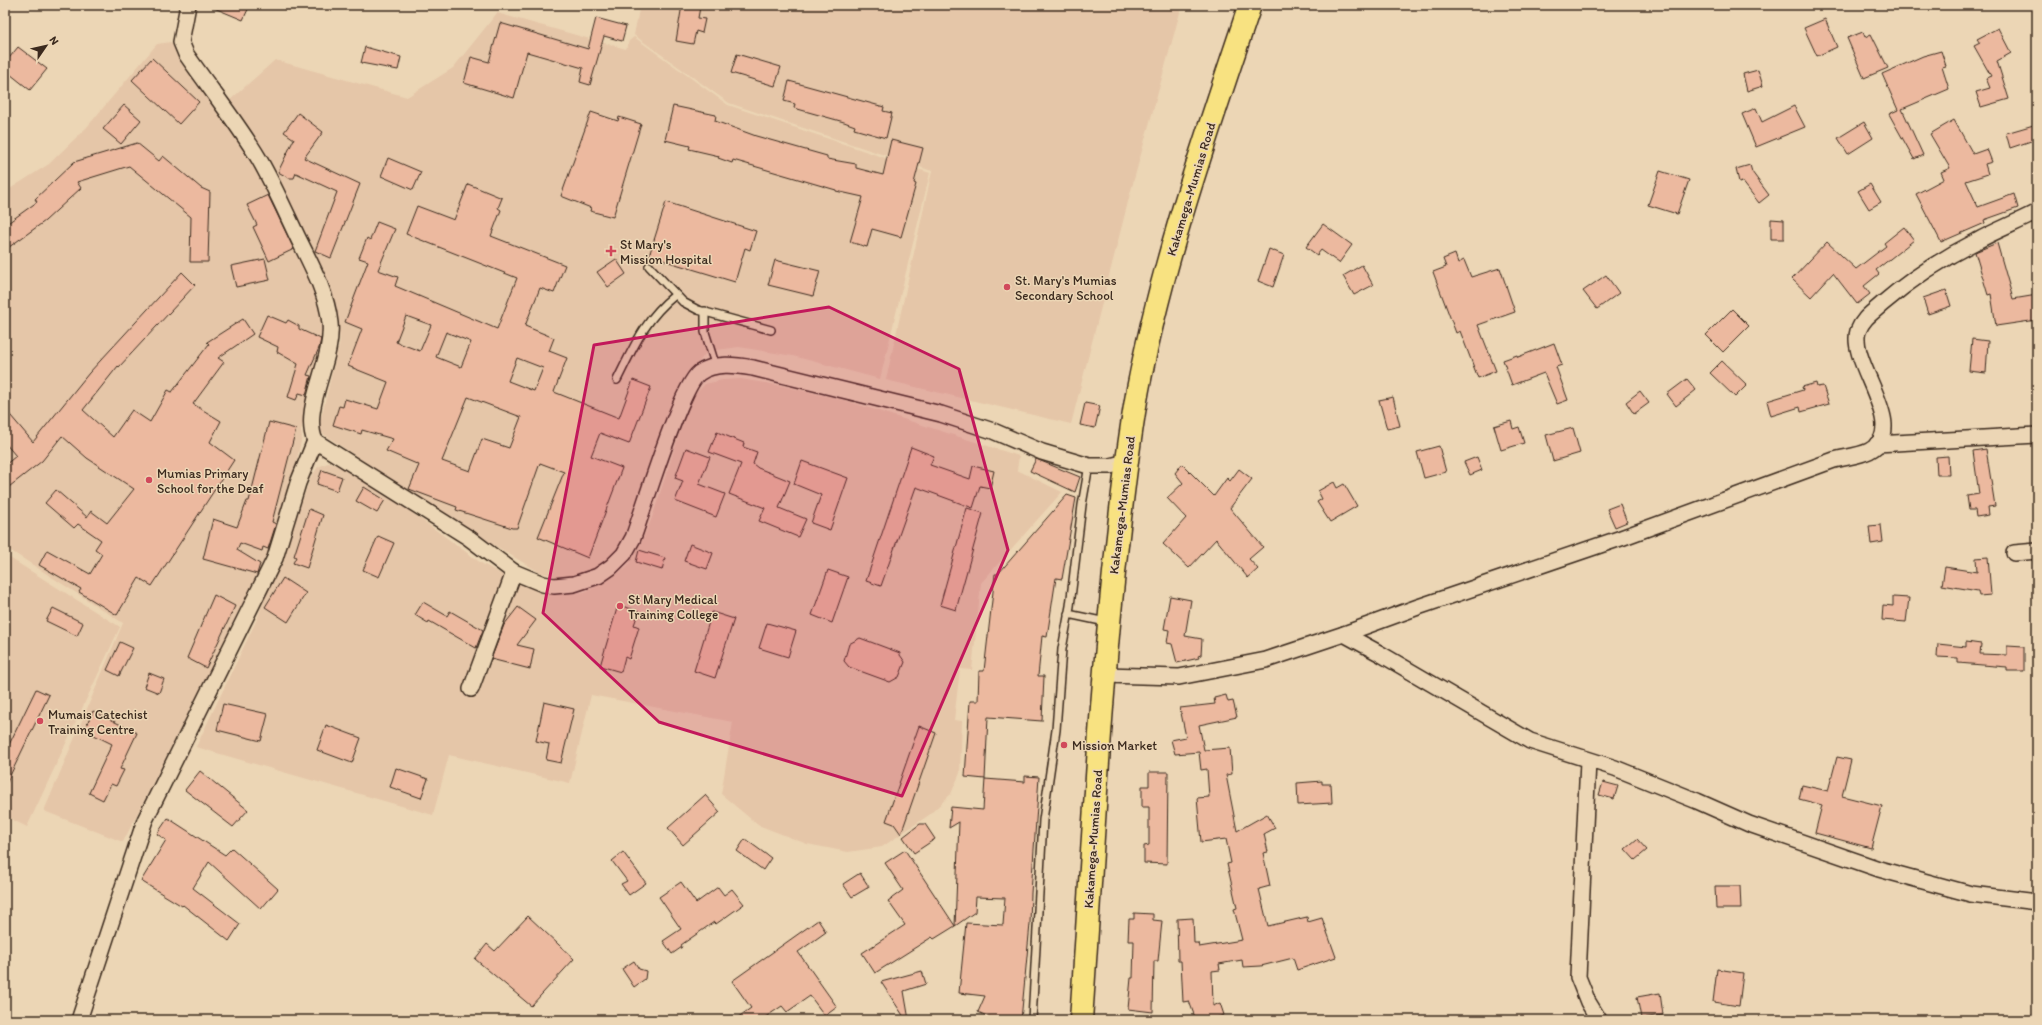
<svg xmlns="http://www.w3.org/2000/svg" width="2042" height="1025" font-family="Itim,sans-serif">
  <rect width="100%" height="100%" fill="#ecd6b5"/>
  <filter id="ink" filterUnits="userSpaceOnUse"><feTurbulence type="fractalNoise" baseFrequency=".025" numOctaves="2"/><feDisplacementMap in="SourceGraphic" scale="8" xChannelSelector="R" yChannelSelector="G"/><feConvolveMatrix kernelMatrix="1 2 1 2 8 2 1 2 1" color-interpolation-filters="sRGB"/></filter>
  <g filter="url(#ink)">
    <g fill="#e5c6a8">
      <polygon points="640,5 1182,5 1130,194 1071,424 886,380 932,171 729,103 634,35"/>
      <polygon points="497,13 626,49 629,41 634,37 728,105 930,173 880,379 793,356 739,347 717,350 705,354 694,368 621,551 598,570 575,577 561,578 539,572 429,506 322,433 319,426 340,341 335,303 259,143 229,101 275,60 407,97 453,68"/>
      <polygon points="171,42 239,138 264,183 301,252 320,303 327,332 313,395 301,430 302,437 283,522 260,577 212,667 123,842 44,811 123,623 5,547 5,192 49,164 87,127 157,44"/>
      <polygon points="741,379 783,386 844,400 1019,456 1017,470 1062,492 981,583 972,670 960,669 954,720 962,721 960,773 951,794 929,815 882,847 848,852 807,844 758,825 721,794 733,722 591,695 570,783 449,755 433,815 196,747 257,619 311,477 318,467 328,463 341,466 370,482 481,563 503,575 544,590 561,594 584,592 602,584 626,568 641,543 652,518 688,407 694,395 705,384 723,380"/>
      <polygon points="5,555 120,627 27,827 5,816"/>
    </g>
    <g fill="#ecb99f" stroke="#3b2a1e" fill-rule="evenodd">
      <polygon points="207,5 250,5 243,20"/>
      <polygon points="682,5 700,7 698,18 705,19 702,33 696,31 693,44 676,41"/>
      <polygon points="596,18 626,26 622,41 604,36 590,85 580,82 583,68 527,52 514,98 464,83 471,57 489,62 500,23 588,49"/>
      <polygon points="1825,19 1837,47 1817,56 1804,28"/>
      <polygon points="1998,28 2011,53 1997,61 2009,99 1981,107 1976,92 1990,88 1986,78 1991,76 1974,46 1980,43 1977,39"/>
      <polygon points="1863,32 1865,37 1871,34 1888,68 1864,78 1847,38"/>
      <polygon points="18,47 47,69 30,90 5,70 5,63"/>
      <polygon points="365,47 401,57 398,70 361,63"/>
      <polygon points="1941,51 1946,66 1942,67 1949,89 1902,109 1923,155 1914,159 1889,114 1898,110 1882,74 1923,56"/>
      <polygon points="737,54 781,67 775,86 731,73"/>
      <polygon points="152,58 199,102 179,124 132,80"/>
      <polygon points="1758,70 1763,86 1747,91 1743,74"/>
      <polygon points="789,81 884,107 883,111 892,113 886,138 854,129 855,126 844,122 794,108 795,104 784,101"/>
      <polygon points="124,105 141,120 121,144 103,129"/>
      <polygon points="673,106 716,115 715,121 756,136 827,156 827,159 856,164 856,168 883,175 891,140 923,148 914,183 916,184 901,237 872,229 867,247 850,242 863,197 836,191 836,190 733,160 732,163 718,158 719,156 689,149 690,146 665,140"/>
      <polygon points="1794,106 1805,127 1756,147 1742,114 1756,108 1762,122"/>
      <polygon points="591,112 618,121 619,117 641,124 613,217 590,211 591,208 561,196"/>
      <polygon points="298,113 323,132 304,158 360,184 331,258 315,251 337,192 296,173 294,178 289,178 278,172 294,139 284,132"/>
      <polygon points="1954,120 1973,154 1987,149 1992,162 1985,164 1988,174 1966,181 1978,207 2014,194 2018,208 1984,220 1985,223 1941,242 1916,194 1944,179 1941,172 1950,168 1930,134"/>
      <polygon points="1864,122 1873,138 1848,154 1838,138"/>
      <polygon points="2037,124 2037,139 2010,148 2006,133"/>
      <polygon points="137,143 159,161 163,156 201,188 210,192 208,262 190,262 191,217 129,166 77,182 81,188 45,221 5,250 5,225 37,202 35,199 74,162"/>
      <polygon points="388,158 421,172 413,190 381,176"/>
      <polygon points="1750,165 1752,172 1769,195 1759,203 1742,181 1739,182 1736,169"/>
      <polygon points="1660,171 1689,180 1677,214 1648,205"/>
      <path d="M468,184l34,14 -4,10 3,2 -10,26 74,29 -11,28 -14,-5 -15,38 29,12 -5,13 18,7 -13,34 65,26 14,-38 18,7 -22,57 -29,-11 -9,23 31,12 -34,90 -50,-21 26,-65 -24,-9 -23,65h-5l-56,-18 1,-3 -48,-18 10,-24 -33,-14 7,-12 -31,-9 -1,4 -28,-9 6,-19 4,1 2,-8 33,10 10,-27 -40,-16 14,-37 -17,-7 23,-61 -9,-3 8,-20 3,2 7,-18 18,7 -17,41 20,7 -3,9 102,43 20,-51 -111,-44 11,-28 37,14zM406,316l25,9 -11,26 -24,-9zM446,332l25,10 -10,25 -25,-10zM517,358l26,10 -9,23 -26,-10zM468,397l53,20 -12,31 -27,-9 -12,32 -28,-10z"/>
      <polygon points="1870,184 1881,202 1869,209 1858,191"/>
      <polygon points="268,195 294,249 269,261 253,227 257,225 247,205"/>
      <polygon points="666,202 756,231 750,250 745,248 735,282 649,256"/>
      <polygon points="1771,219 1784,220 1784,239 1771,239"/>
      <polygon points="1323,224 1352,245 1339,263 1321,250 1317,255 1306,247"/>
      <polygon points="1904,227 1914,240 1876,270 1879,274 1864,286 1870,294 1857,304 1833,273 1811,297 1792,279 1827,242 1856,269 1886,246 1884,243"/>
      <polygon points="1997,243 2013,299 2037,295 2037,320 1996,326 1991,294 1988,295 1975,252"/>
      <polygon points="1269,249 1284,255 1273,287 1258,281"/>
      <polygon points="1455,254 1458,263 1464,260 1471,277 1500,268 1515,312 1478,325 1496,371 1478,378 1460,331 1456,333 1433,272 1446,267 1443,259"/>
      <polygon points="265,259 270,280 236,287 231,266"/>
      <polygon points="616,259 626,274 608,287 597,272"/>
      <polygon points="775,260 820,271 813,296 768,285"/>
      <polygon points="1362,265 1373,285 1354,295 1343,276"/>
      <polygon points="182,272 195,285 119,367 118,366 83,410 113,437 132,410 150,422 168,390 172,392 209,344 207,342 243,319 253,334 218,358 224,362 193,404 221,421 210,442 234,460 152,586 139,578 117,615 79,592 81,589 39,565 47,550 90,574 102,554 95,549 101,540 78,524 74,528 45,503 56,490 87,517 91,511 107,523 134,489 87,458 62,436 42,461 5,490 5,465 16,456 5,443 5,409 33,442 89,373"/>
      <polygon points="1606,275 1619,293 1597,309 1583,291"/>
      <polygon points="1946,290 1951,306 1928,314 1923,298"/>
      <polygon points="1732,309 1749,326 1723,352 1706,335"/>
      <polygon points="267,315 286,323 288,320 299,326 299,329 321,339 319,348 307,375 311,376 306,395 299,393 296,400 288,397 298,364 277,352 278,347 257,337"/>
      <polygon points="1972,339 1988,341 1986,373 1969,371"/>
      <polygon points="1554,343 1562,365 1556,367 1568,400 1557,404 1544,373 1512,385 1503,360 1517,355 1518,357"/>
      <polygon points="1722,361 1747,385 1735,397 1710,373"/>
      <polygon points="1687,379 1696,390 1676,406 1667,394"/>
      <polygon points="1816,383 1817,387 1823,386 1829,404 1801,412 1800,407 1771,416 1767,401 1803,390 1802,387"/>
      <polygon points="1640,391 1649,403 1634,414 1626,402"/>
      <polygon points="1393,397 1400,426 1387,429 1379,400"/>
      <polygon points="1085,403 1100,406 1095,428 1080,425"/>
      <polygon points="1511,421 1513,429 1519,427 1524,443 1501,450 1494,426"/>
      <polygon points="269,422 296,429 272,522 276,524 268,549 263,547 262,551 240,543 237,550 260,564 257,574 203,559 213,519 237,527 247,501 249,501"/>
      <polygon points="1573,428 1580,453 1553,461 1546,435"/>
      <polygon points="717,432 744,443 743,447 757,452 753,464 758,468 790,481 779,508 806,519 798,537 759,521 765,508 729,494 741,464 709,452"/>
      <polygon points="1439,446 1446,472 1424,478 1417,452"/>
      <polygon points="911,447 934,456 930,465 970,479 973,466 994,471 990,488 980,486 973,508 916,487 881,586 866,581"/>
      <polygon points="686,448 710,457 699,484 725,494 716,517 675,501 683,481 675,478"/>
      <polygon points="1986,449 1995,506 1988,507 1989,515 1976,517 1975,510 1969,510 1967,496 1979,494 1973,451"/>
      <polygon points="1948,456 1949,475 1937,475 1936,457"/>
      <polygon points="1477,457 1482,470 1470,475 1464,462"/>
      <polygon points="1036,459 1080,477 1075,492 1030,471"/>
      <polygon points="802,461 848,478 830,530 811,523 821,495 794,484"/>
      <polygon points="1182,464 1214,496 1227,478 1230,481 1239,469 1252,479 1230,508 1263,547 1249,559 1258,569 1248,578 1216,539 1189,568 1163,544 1186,518 1167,498 1183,483 1175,473"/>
      <polygon points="322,470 342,477 337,491 317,484"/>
      <polygon points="1334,482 1337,488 1344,484 1357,506 1330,522 1317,502 1322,499 1318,491"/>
      <polygon points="364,487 385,500 377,513 356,501"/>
      <polygon points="1067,495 1076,498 1062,579 1056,578 1047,637 1042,636 1038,676 1044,676 1042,721 988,717 985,779 1025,782 1025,776 1039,777 1031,893 1030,924 1021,1020 996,1020 978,1012 985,996 959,993 966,923 1003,925 1005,898 976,897 975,912 955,926 959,822 949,828 951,807 983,810 985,779 965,777 970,701 978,701 979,671 984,671 995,574 998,574"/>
      <polygon points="1620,504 1627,522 1615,527 1607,509"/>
      <polygon points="967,508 983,513 956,610 940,605"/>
      <polygon points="309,509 323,515 307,568 293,563 296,557 294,556"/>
      <polygon points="1881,525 1883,542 1871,544 1869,526"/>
      <polygon points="378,536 394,543 379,577 363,570"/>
      <polygon points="690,544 713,553 707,569 684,561"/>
      <polygon points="639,550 665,558 662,570 636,562"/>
      <polygon points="1988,557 1991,595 1979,596 1978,591 1942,585 1945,567 1977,572 1976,558"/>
      <polygon points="828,570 848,577 832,623 812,615"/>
      <polygon points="283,578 306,593 288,622 265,607"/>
      <polygon points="214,595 235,606 206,668 187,658"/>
      <polygon points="1170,596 1191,600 1185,636 1202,639 1201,655 1198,656 1199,658 1177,663 1172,644 1167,643 1169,630 1164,629"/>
      <polygon points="1893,597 1909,598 1906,622 1882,620 1883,605 1893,606"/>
      <polygon points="423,602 447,616 450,611 483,630 476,648 429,621 428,623 415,615"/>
      <polygon points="618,605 639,611 634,625 639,627 629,659 625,657 621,672 600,666"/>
      <polygon points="518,607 536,620 517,645 534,649 530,669 491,659 504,625"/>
      <polygon points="53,608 83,623 77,636 46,621"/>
      <polygon points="712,612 734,619 715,678 694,671"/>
      <polygon points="767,623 796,631 788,657 759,648"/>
      <polygon points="860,638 900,653 900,655 905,662 899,677 890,682 849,667 844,661 849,644"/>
      <polygon points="120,642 133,648 119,676 107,670"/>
      <polygon points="1966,642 1981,644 1980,654 2007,655 2007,646 2024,647 2024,671 2007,671 2007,667 1958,663 1958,658 1937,657 1938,644 1966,647"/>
      <polygon points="149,673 164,679 159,693 144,687"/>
      <polygon points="36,689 49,695 5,786 5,753"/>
      <polygon points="1226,695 1228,702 1233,701 1237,717 1199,725 1204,750 1230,748 1232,774 1226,775 1237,831 1267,814 1275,828 1264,834 1268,852 1263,853 1270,886 1259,889 1268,926 1307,917 1308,922 1322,918 1336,957 1297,970 1293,958 1261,966 1243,967 1242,960 1219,964 1220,970 1212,971 1213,1006 1220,1003 1224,1015 1210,1020 1196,1020 1189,1001 1183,1002 1181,961 1178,961 1177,919 1193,918 1194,943 1198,943 1199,947 1242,940 1234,909 1237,908 1227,864 1231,863 1226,839 1201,842 1197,798 1209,797 1207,769 1201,770 1199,752 1175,754 1171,740 1186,737 1180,708 1215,704 1214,698"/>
      <polygon points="544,702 574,709 561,763 546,760 549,744 536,741"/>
      <polygon points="223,704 268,714 261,741 217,730"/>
      <polygon points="93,711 137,733 120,769 124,770 116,786 111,784 103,800 89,793 112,744 84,730"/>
      <polygon points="326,725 361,738 352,763 317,750"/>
      <polygon points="919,726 936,733 901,834 894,824 886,821"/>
      <polygon points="1837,757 1851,760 1842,796 1882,806 1871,848 1815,833 1822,805 1799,799 1802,785 1828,791"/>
      <polygon points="396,768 428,779 421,798 390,787"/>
      <polygon points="200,771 248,810 233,827 185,790"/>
      <polygon points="1149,772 1168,772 1167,864 1144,863 1144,846 1149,845 1149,807 1142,807 1142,786 1149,786"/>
      <polygon points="1322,781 1322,784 1331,784 1332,803 1298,805 1297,783"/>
      <polygon points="1603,782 1618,786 1614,799 1599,795"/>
      <polygon points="705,795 720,812 683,845 668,828"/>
      <polygon points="168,818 225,855 232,848 278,889 261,909 209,862 193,888 240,924 229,941 183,905 182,906 141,881 166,840 157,834"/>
      <polygon points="920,824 925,824 935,839 914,853 903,837"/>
      <polygon points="745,839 771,858 763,870 737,851"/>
      <polygon points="1637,839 1647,850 1635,860 1625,849"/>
      <polygon points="905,850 955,926 934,939 932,937 875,973 862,953 905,925 888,901 903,890 885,863"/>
      <polygon points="623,852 646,883 629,895 621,884 627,881 612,861"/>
      <polygon points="860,873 869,887 852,897 843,884"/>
      <polygon points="681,882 696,903 718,887 724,895 732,889 744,904 716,924 714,922 681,945 682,947 672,954 663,941 681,929 659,897"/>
      <polygon points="1715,886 1740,886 1741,909 1716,909"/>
      <polygon points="1134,913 1153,914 1153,920 1162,921 1158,961 1154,961 1153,1012 1128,1009 1131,978 1133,978 1134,941 1128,941 1129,919 1134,919"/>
      <polygon points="528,916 574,959 531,1006 475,959 487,944 495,951"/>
      <polygon points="818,920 826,932 798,952 837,1007 825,1016 810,996 787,1012 782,1006 761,1020 734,1020 751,1008 732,981"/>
      <polygon points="634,961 639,969 646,971 645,979 634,987 622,969"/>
      <polygon points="1717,969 1743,973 1739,1006 1713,1002"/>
      <polygon points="922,971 926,984 904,991 909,1020 906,1020 881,982"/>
      <polygon points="1660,993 1663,1015 1641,1018 1637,997"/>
    </g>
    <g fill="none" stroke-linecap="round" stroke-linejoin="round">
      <defs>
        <g id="service">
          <polyline points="649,266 683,302 698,310 771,330"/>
          <polyline points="705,311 705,332 716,367"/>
          <path d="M617,380c17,-34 28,-61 58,-85"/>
          <polyline points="1068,614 1106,622"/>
          <polyline points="1032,1020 1043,820 1056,730 1062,649 1070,606 1082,505 1089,465"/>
        </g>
        <g id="minor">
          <path d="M188,5l-7,37 5,12c24,35 51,68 73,105 15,26 27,54 40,81 13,26 28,54 31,83 4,38 -29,84 -15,118l154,97 45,34 29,12 11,2 20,-2 24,-8 13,-9 13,-13 9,-16c11,-30 47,-150 66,-165 16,-11 37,-8 54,-5l188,46 52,17 49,21 47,14h21l16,-4"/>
          <polyline points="1877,444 2037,435"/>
          <polyline points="2014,553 2037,551"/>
          <path d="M1344,634l74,-27 203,-69 213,-78c11,-3 25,-4 35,-9 43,-22 -21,-88 -11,-120 5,-13 14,-18 24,-27 29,-25 61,-46 95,-63 20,-11 41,-19 60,-29"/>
          <polyline points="1104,675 1179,677 1266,660 1344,634 1379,653 1530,741 1615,768 1697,801 1749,824 1879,869 1971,894 2037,902"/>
          <polyline points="471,689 514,572"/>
          <polyline points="1588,761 1578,977 1588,1002 1599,1020"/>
          <polyline points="79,1020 145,820 275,558 298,483 315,441"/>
        </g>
        <path id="trunk" d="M1081,1020c11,-155 18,-311 35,-466 6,-55 12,-111 22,-165 25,-131 70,-258 112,-384"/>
      </defs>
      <use href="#service" stroke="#3b2a1e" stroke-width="10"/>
      <use href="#minor" stroke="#3b2a1e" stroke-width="18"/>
      <use href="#trunk" stroke="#3b2a1e" stroke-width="25"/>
      <use href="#service" stroke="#ecd6b5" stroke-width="7"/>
      <use href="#minor" stroke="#ecd6b5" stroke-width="15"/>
      <use href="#trunk" stroke="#f8e281" stroke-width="22"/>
    </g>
  </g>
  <path fill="#c2185b" fill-opacity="0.2" stroke="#c2185b" stroke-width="3" stroke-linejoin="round" d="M829,307l130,62 49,181 -106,246 -243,-74 -116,-109 51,-268z"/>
  <g fill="#d1495b" stroke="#ecd6b5" stroke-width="1.5">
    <path d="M609 245h4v4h4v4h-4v4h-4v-4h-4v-4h4z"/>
    <circle cx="1007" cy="287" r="4"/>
    <circle cx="149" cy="480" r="4"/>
    <circle cx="620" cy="606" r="4"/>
    <circle cx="40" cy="721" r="4"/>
    <circle cx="1064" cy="745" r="4"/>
  </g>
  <g text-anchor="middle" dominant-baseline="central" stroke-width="3" stroke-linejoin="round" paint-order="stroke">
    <g font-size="13" fill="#3b2a1e" stroke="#ecd6b5">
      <text transform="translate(1191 189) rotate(-73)">Kakamega-Mumias Road</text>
      <text transform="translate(1122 505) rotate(-83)">Kakamega-Mumias Road</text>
      <text transform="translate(1093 839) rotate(-86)">Kakamega-Mumias Road</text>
    </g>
    <g font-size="13" fill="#3b2a1e" stroke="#ecd6b5" text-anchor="start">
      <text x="620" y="244">St Mary's<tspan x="620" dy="15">Mission Hospital</tspan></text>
      <text x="1015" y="280">St. Mary's Mumias<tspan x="1015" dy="15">Secondary School</tspan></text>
      <text x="157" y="473">Mumias Primary<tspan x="157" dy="15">School for the Deaf</tspan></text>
      <text x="628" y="599">St Mary Medical<tspan x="628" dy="15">Training College</tspan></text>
      <text x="48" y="714">Mumais Catechist<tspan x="48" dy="15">Training Centre</tspan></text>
      <text x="1072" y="745">Mission Market</text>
    </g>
  </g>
  <rect width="2042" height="1025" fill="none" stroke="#ecd6b5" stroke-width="20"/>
  <rect x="10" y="10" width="2022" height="1005" fill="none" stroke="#3b2a1e" stroke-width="1.5" filter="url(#ink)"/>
  <g transform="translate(46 46) rotate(56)" stroke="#ecd6b5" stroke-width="3" paint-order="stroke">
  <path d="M0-3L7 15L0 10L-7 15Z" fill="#3b2a1e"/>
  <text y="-6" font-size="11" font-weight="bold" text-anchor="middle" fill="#3b2a1e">N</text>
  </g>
</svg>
